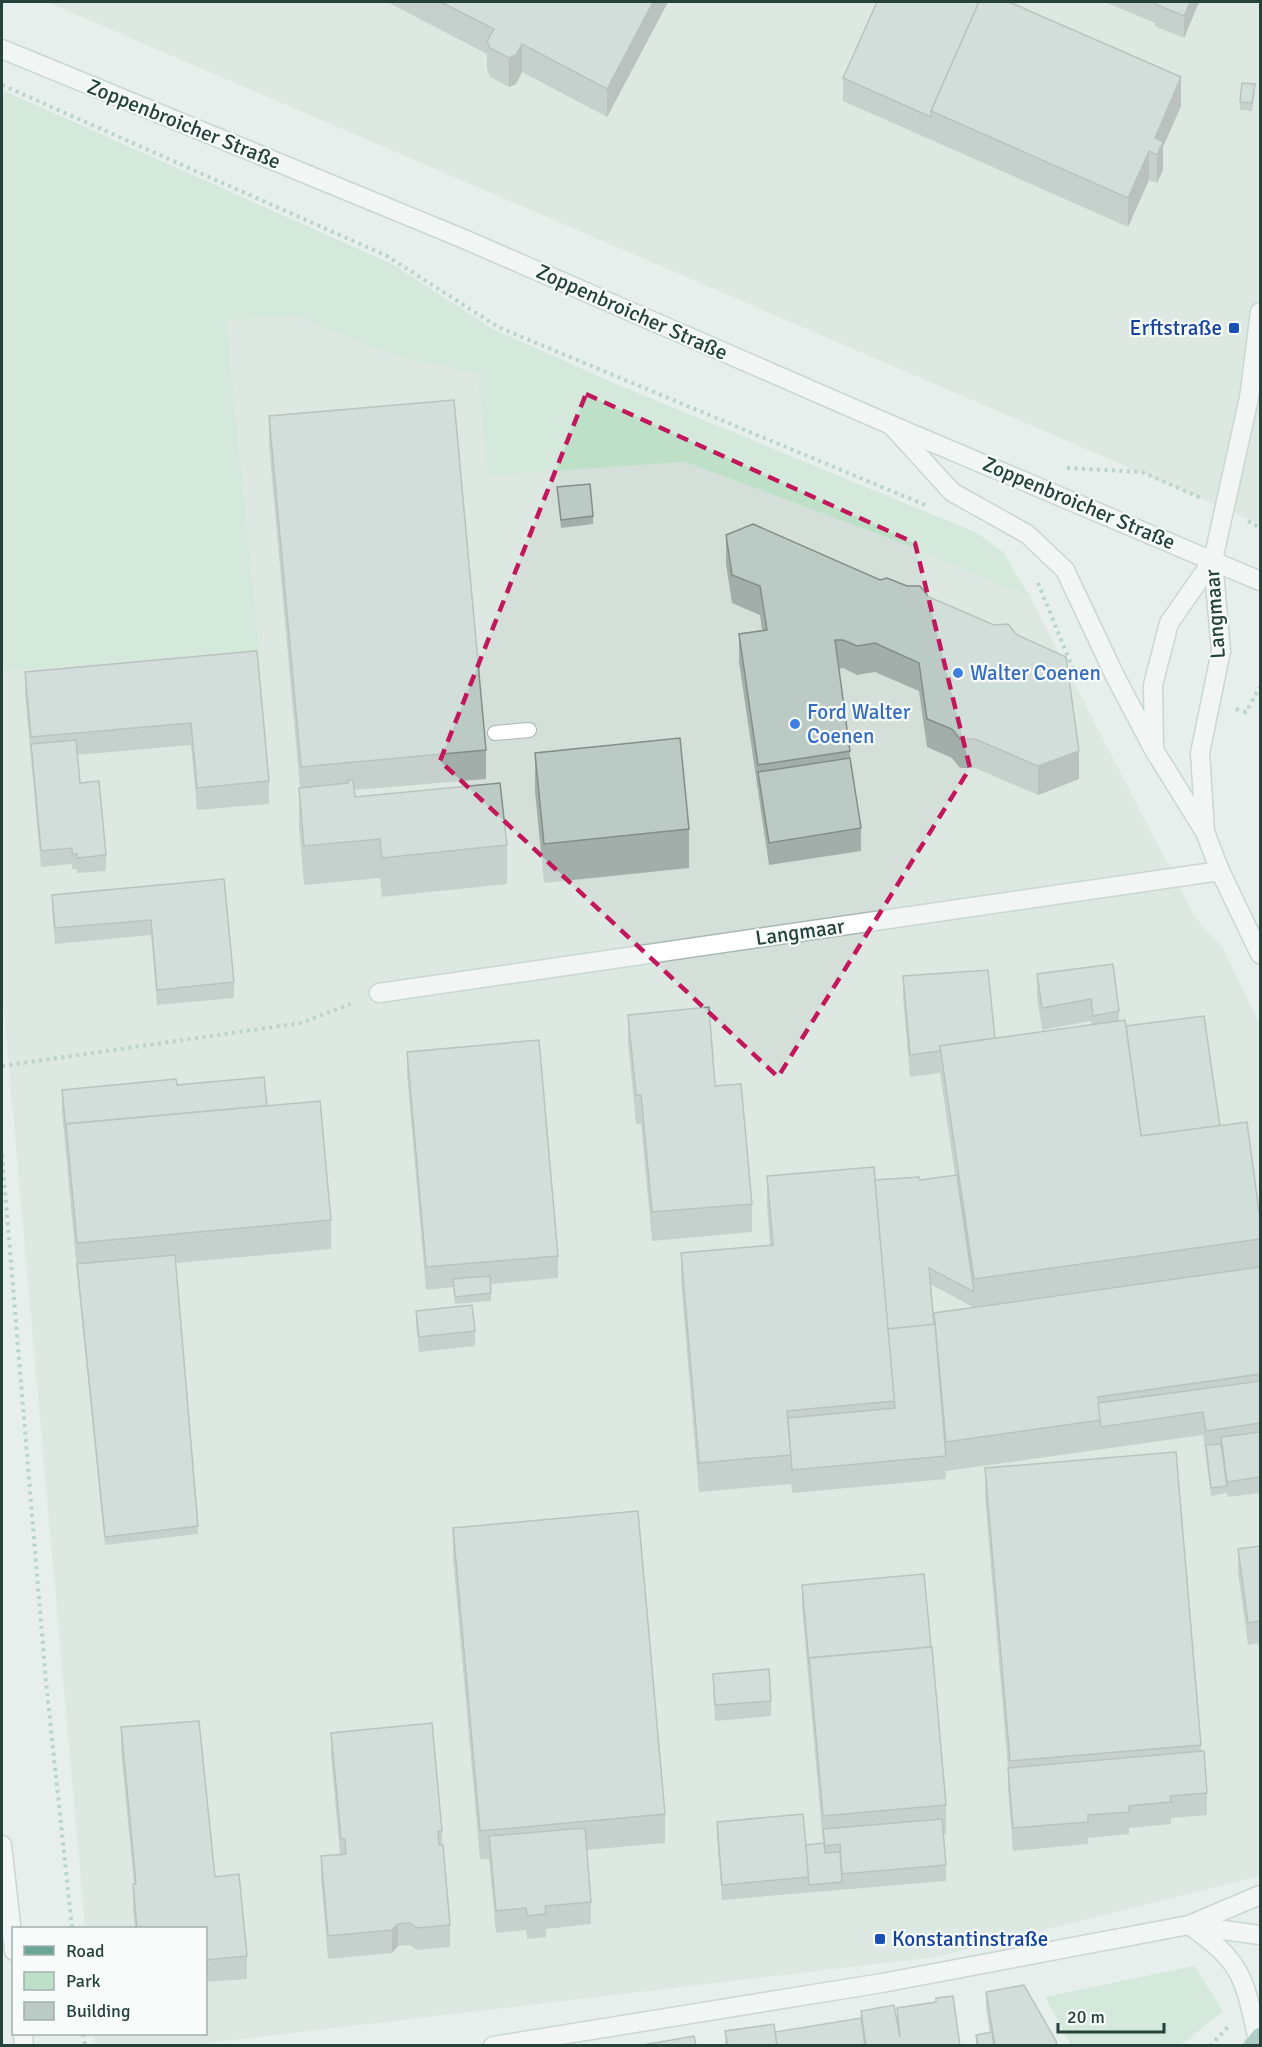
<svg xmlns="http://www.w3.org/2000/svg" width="1262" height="2047" font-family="Signika,sans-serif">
  <rect width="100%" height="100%" fill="#e6efeb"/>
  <g fill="#d4dfda">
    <polygon points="47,2 1260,2 1260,524 1223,508"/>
    <polygon points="295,316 396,356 478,374 487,476 685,462 896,541 1030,597 1195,917 1223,948 1260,1025 1260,1876 936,1957 191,2045 95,2045 94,2034 206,2034 206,1928 85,1928 2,991 2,671 260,655 226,320"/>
  </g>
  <g fill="#bfe0c8">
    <polygon points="2,90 392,264 493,329 616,384 977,533 1003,552 1030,597 896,541 685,462 487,476 478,374 396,356 295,316 226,320 260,655 2,671"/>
    <polygon points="1194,1966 1223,2011 1181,2045 1071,2045 1045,1997"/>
  </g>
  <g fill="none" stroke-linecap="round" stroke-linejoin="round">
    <defs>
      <polyline id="service" points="495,733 529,730"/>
      <g id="minor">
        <polyline points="891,425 952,492 1027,534 1065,570 1115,676 1154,750 1205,832 1220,871 1260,954"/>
        <polyline points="1154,746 1153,685 1169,623 1213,560"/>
        <polyline points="1205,831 1200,753 1221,651 1213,560 1249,398 1260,312"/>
        <polyline points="379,993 1220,871"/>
        <polyline points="2,1845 14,1951"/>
        <path d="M1189,1925c54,37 55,53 69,115"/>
        <polyline points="1193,1926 1260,1935"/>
        <polyline points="23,2034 24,2046"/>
        <polyline points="493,2046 882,1983 1189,1925 1260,1895"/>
      </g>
      <polyline id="secondary" points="2,49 464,239 891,425 1260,581"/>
      <polyline id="primary" points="1253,2046 1260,2037"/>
    </defs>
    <use href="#service" stroke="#a8b8b2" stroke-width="16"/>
    <use href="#minor" stroke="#a8b8b2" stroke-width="21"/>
    <use href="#secondary" stroke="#a4bbb3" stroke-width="21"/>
    <use href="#primary" stroke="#c2cac8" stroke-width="21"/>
    <g stroke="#86b3a5" stroke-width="4" stroke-dasharray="3 4.5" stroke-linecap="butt">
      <polyline points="2,85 387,256 498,327 925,505"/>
      <polyline points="1067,468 1142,472 1201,498"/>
      <polyline points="1248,521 1260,528"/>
      <polyline points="1038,583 1073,669 1084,671"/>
      <polyline points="1236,709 1246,712 1260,687"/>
      <polyline points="2,1066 301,1023 353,1003"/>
      <polyline points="2,1155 46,1682 72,1928"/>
      <polyline points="83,2034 85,2046"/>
      <polyline points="1210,2046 1228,2027"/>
    </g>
    <use href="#service" stroke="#fff" stroke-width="14"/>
    <use href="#minor" stroke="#fff" stroke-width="18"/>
    <use href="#secondary" stroke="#fff" stroke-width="18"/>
    <use href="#primary" stroke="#6aa596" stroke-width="18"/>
  </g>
  <g fill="#a1aea9" fill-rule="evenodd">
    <polygon points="387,2 668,2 607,117 522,72 516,84 509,87 490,77 487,69 487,54"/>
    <polygon points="1105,2 1199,2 1184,38 1155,26 1155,23"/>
    <polygon points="843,78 1181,106 1163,147 1163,170 1157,183 1149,180 1128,227 843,101"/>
    <polygon points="1255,92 1252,111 1240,110 1240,102"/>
    <polygon points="269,416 486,750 486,779 354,790 355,797 507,845 507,884 382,897 380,878 304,885 299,827 299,788 300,788 269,445"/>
    <polygon points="557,487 593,516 593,524 561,528"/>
    <polygon points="726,535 880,580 929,597 1079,779 1038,795 975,768 960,768 952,758 927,747 919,691 875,672 857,675 843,668 839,669 850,751 850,758 861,828 861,851 769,865 739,662 739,634 762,630 760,615 732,603 726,564"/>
    <polygon points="257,651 269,781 269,804 197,810 191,745 77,755 80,783 106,855 106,871 77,873 77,869 72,869 72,864 41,867 25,694 25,672"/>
    <polygon points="535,753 689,829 689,868 544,883 535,792"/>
    <polygon points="224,879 234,982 234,998 157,1005 151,935 55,944 52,910 52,895"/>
    <path d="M1037,974l82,37v10l101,105 40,93v274l-33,4v-4l-16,3 -8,-61 -257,36v8l-154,14 -1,-12v3l-92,8 -18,-210v-29l89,-7 -3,-41v-29l108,4h45l35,-5 -15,-102 -30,4 -7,-79v-22l92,62 96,-13v-4l-49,9 -5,-33zM930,1284l43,23 -39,6v12z"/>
    <polygon points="628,1015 752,1204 752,1232 652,1241 641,1124 636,1124 628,1043"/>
    <polygon points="407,1052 558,1256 558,1278 491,1284 491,1301 455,1304 453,1287 426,1290 407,1074"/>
    <polygon points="177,1085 267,1106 331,1220 331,1249 176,1263 198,1534 105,1545 77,1272 62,1112 62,1090"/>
    <polygon points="416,1311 475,1331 475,1346 419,1352 416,1326"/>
    <polygon points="985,1468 1201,1745 1201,1751 1207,1793 1207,1815 1171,1818 1171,1824 1129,1828 1129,1834 1088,1838 1088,1844 1013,1851 1008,1790 1008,1768 985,1497"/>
    <polygon points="453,1528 665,1814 665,1843 587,1850 591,1902 591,1924 546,1929 546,1937 527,1939 526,1930 496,1933 489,1859 480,1859 453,1557"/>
    <polygon points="1260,1546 1260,1643 1248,1645 1238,1572 1238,1549"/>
    <polygon points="802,1585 946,1805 946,1834 944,1834 946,1865 946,1881 722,1900 717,1837 717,1822 806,1845 823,1843 802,1607"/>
    <polygon points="713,1674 771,1701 771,1716 715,1721 713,1689"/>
    <polygon points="121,1727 215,1877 247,1956 247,1979 206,1982 206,1929 135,1929 133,1907 134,1884 121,1750"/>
    <polygon points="331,1733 442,1831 442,1845 450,1925 450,1947 417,1950 410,1945 398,1946 392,1953 328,1959 321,1878 321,1856 340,1854 331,1755"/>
    <polygon points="986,1992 1057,2046 976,2046 976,2035 990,2033 986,2007"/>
    <polygon points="897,2008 960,2046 725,2046 725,2031 775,2032 861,2018 861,2011 897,2019"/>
  </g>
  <g fill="#838d89">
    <polygon points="653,2 668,2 607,117 607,89"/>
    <polygon points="1190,2 1199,2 1184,38 1184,16"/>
    <polygon points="522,44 522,72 516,84 509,87 509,58"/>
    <polygon points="1181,77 1181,106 1163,147 1163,170 1157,183 1157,155 1155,138"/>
    <polygon points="1149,151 1149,180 1128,227 1128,198"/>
    <polygon points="1079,751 1079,779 1038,795 1038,766"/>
    <polygon points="398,1924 398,1946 392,1953 392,1930"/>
  </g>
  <g fill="#bbcac4" stroke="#838d89" stroke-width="1.5">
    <polygon points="441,2 653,2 607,89 522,44 516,55 509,58 490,48 487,41 494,29"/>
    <polygon points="877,2 979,2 931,111 931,117 843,78"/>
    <polygon points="979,2 1009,2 1181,77 1155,138 1163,142 1157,155 1149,151 1128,198 931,111"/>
    <polygon points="1156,2 1190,2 1184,16 1155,4"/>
    <polygon points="1242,83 1255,84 1252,103 1240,102"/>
    <polygon points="454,400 486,750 301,767 269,416"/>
    <polygon points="590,484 593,516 561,520 557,487"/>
    <polygon points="753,524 880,580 887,578 907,586 920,586 929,597 994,625 1008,624 1017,635 1066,657 1079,751 1038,766 975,739 960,739 952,729 927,719 919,663 875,643 857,646 843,640 835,640 850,751 758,765 739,634 767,630 760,586 732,575 726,535"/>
    <polygon points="257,651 269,781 197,788 191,723 31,737 25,672"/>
    <polygon points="680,738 689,829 544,844 535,753"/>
    <polygon points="76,740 80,783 99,781 106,855 77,858 77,854 72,854 72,848 41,851 31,744"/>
    <polygon points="850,758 861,828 769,843 758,772"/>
    <polygon points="348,780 353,780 355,797 500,783 507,845 382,858 380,839 304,846 299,788 348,783"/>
    <polygon points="224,879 234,982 157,990 151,920 55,928 52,895"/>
    <polygon points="1113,964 1119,1011 1093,1016 1091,999 1042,1008 1037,974"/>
    <polygon points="988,970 995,1038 940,1046 940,1051 910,1055 903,976"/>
    <polygon points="709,1007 715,1086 741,1084 752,1204 652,1212 641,1095 636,1095 628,1015"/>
    <polygon points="1204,1016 1220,1126 1141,1136 1126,1026"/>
    <polygon points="1125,1020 1141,1136 1247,1122 1260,1219 1260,1239 974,1279 940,1046"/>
    <polygon points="539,1040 558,1256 426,1267 407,1052"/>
    <polygon points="264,1077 267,1106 66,1124 66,1130 62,1090 176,1079 177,1085"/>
    <polygon points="320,1101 331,1220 77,1243 66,1124"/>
    <polygon points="874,1167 895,1401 787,1411 791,1455 699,1463 681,1253 773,1245 767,1176"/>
    <polygon points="957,1175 974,1292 929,1268 934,1325 888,1329 875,1180 919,1177 920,1180"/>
    <polygon points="175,1255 198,1526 105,1537 77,1264"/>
    <polygon points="1260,1267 1260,1374 1098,1397 1101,1420 946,1442 934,1313"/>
    <polygon points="490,1276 491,1293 455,1297 453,1279"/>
    <polygon points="472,1305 475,1331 419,1337 416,1311"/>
    <polygon points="935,1324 946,1456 792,1470 788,1418 895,1408 888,1329"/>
    <polygon points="1260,1381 1260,1423 1206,1431 1203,1412 1101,1427 1098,1403"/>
    <polygon points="1260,1432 1260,1477 1227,1482 1221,1437"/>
    <polygon points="1221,1444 1227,1486 1211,1488 1206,1445"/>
    <polygon points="1176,1452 1201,1745 1010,1761 985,1468"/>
    <polygon points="638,1511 665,1814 480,1831 453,1528"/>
    <polygon points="1260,1546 1260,1621 1248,1623 1238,1549"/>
    <polygon points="924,1574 931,1647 809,1658 809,1664 802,1585"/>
    <polygon points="932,1647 946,1805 823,1816 809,1658"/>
    <polygon points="769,1669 771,1701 715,1705 713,1674"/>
    <polygon points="199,1721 215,1877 239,1874 247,1956 206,1960 206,1929 137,1929 133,1884 136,1884 121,1727"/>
    <polygon points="432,1723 442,1831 438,1831 439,1845 443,1845 450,1925 417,1928 410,1923 398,1924 392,1930 328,1936 321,1856 346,1854 345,1839 341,1839 331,1733"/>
    <polygon points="1204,1751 1207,1793 1170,1796 1171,1802 1129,1806 1129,1812 1088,1815 1088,1822 1013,1828 1008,1768"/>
    <polygon points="803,1814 809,1877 722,1885 717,1822"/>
    <polygon points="942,1819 946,1865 842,1874 840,1844 825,1846 823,1829"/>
    <polygon points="585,1828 591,1902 545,1906 546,1914 527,1916 526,1908 496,1911 489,1836"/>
    <polygon points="824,1843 825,1853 840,1852 842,1882 809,1885 806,1845"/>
    <polygon points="1024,1985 1056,2041 1057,2046 995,2046 986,1992"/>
    <polygon points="953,1996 960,2046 866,2046 861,2011 894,2005 900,2037 897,2008 936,2002 936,1998"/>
    <polygon points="861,2018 865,2046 777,2046 775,2032"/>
    <polygon points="774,2024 777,2046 728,2046 725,2031"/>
    <polygon points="992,2032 994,2046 978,2046 976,2035"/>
    <polygon points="694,2036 696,2046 637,2046"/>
  </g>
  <path d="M0 0H1262V2047H0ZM586,394l329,149 55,225 -192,309 -338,-316z" fill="#e6efeb" fill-opacity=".55" fill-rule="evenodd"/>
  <path fill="none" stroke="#c2185b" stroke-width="4.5" stroke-dasharray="12 8" stroke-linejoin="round" d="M586,394l329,149 55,225 -192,309 -338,-316z"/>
  <g fill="#1a4fb4" stroke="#f7fbf9" stroke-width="2">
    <rect x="1228" y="322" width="12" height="12" rx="3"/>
    <rect x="874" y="1933" width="12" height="12" rx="3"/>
  </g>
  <g fill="#3f7fe0" stroke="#f7fbf9" stroke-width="2">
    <circle cx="958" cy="673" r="6"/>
    <circle cx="795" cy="724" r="6"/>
  </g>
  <g text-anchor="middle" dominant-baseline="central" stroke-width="4.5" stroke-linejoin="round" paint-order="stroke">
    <g font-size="21" fill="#24423a" stroke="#f7fbf9">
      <text transform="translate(184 124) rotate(22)">Zoppenbroicher Straße</text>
      <text transform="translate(632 312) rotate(24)">Zoppenbroicher Straße</text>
      <text transform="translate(1079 503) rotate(23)">Zoppenbroicher Straße</text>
      <text transform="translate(1215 614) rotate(-94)">Langmaar</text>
      <text transform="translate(800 932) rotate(-8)">Langmaar</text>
    </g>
    <g font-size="21" fill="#164399" stroke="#f7fbf9" text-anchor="end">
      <text x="1222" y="328">Erftstraße</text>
      <text x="892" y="1939" text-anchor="start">Konstantinstraße</text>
    </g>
    <g font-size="21" fill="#366cbe" stroke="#f7fbf9" text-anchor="start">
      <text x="970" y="673">Walter Coenen</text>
      <text x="807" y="712">Ford Walter<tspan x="807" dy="24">Coenen</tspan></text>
    </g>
  </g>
  <rect width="1262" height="2047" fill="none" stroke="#24423a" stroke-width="6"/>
  <rect x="12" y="1927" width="195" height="108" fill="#f7fbf9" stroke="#a3b1ad" stroke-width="1.5"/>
  <rect x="24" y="1946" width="30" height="9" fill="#6aa596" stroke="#a3b1ad" stroke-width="1.5"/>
  <text x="66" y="1957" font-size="18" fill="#24423a">Road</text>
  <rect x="24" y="1972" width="30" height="18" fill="#bfe0c8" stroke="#a3b1ad" stroke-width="1.5"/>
  <text x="66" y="1987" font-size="18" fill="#24423a">Park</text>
  <rect x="24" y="2002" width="30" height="18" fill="#bbcac4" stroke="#a3b1ad" stroke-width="1.5"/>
  <text x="66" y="2017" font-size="18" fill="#24423a">Building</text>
  <path d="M1058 2023v9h106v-9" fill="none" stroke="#24423a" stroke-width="3"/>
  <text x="1067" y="2023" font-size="18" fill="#24423a" stroke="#f7fbf9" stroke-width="4.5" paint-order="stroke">20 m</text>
</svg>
